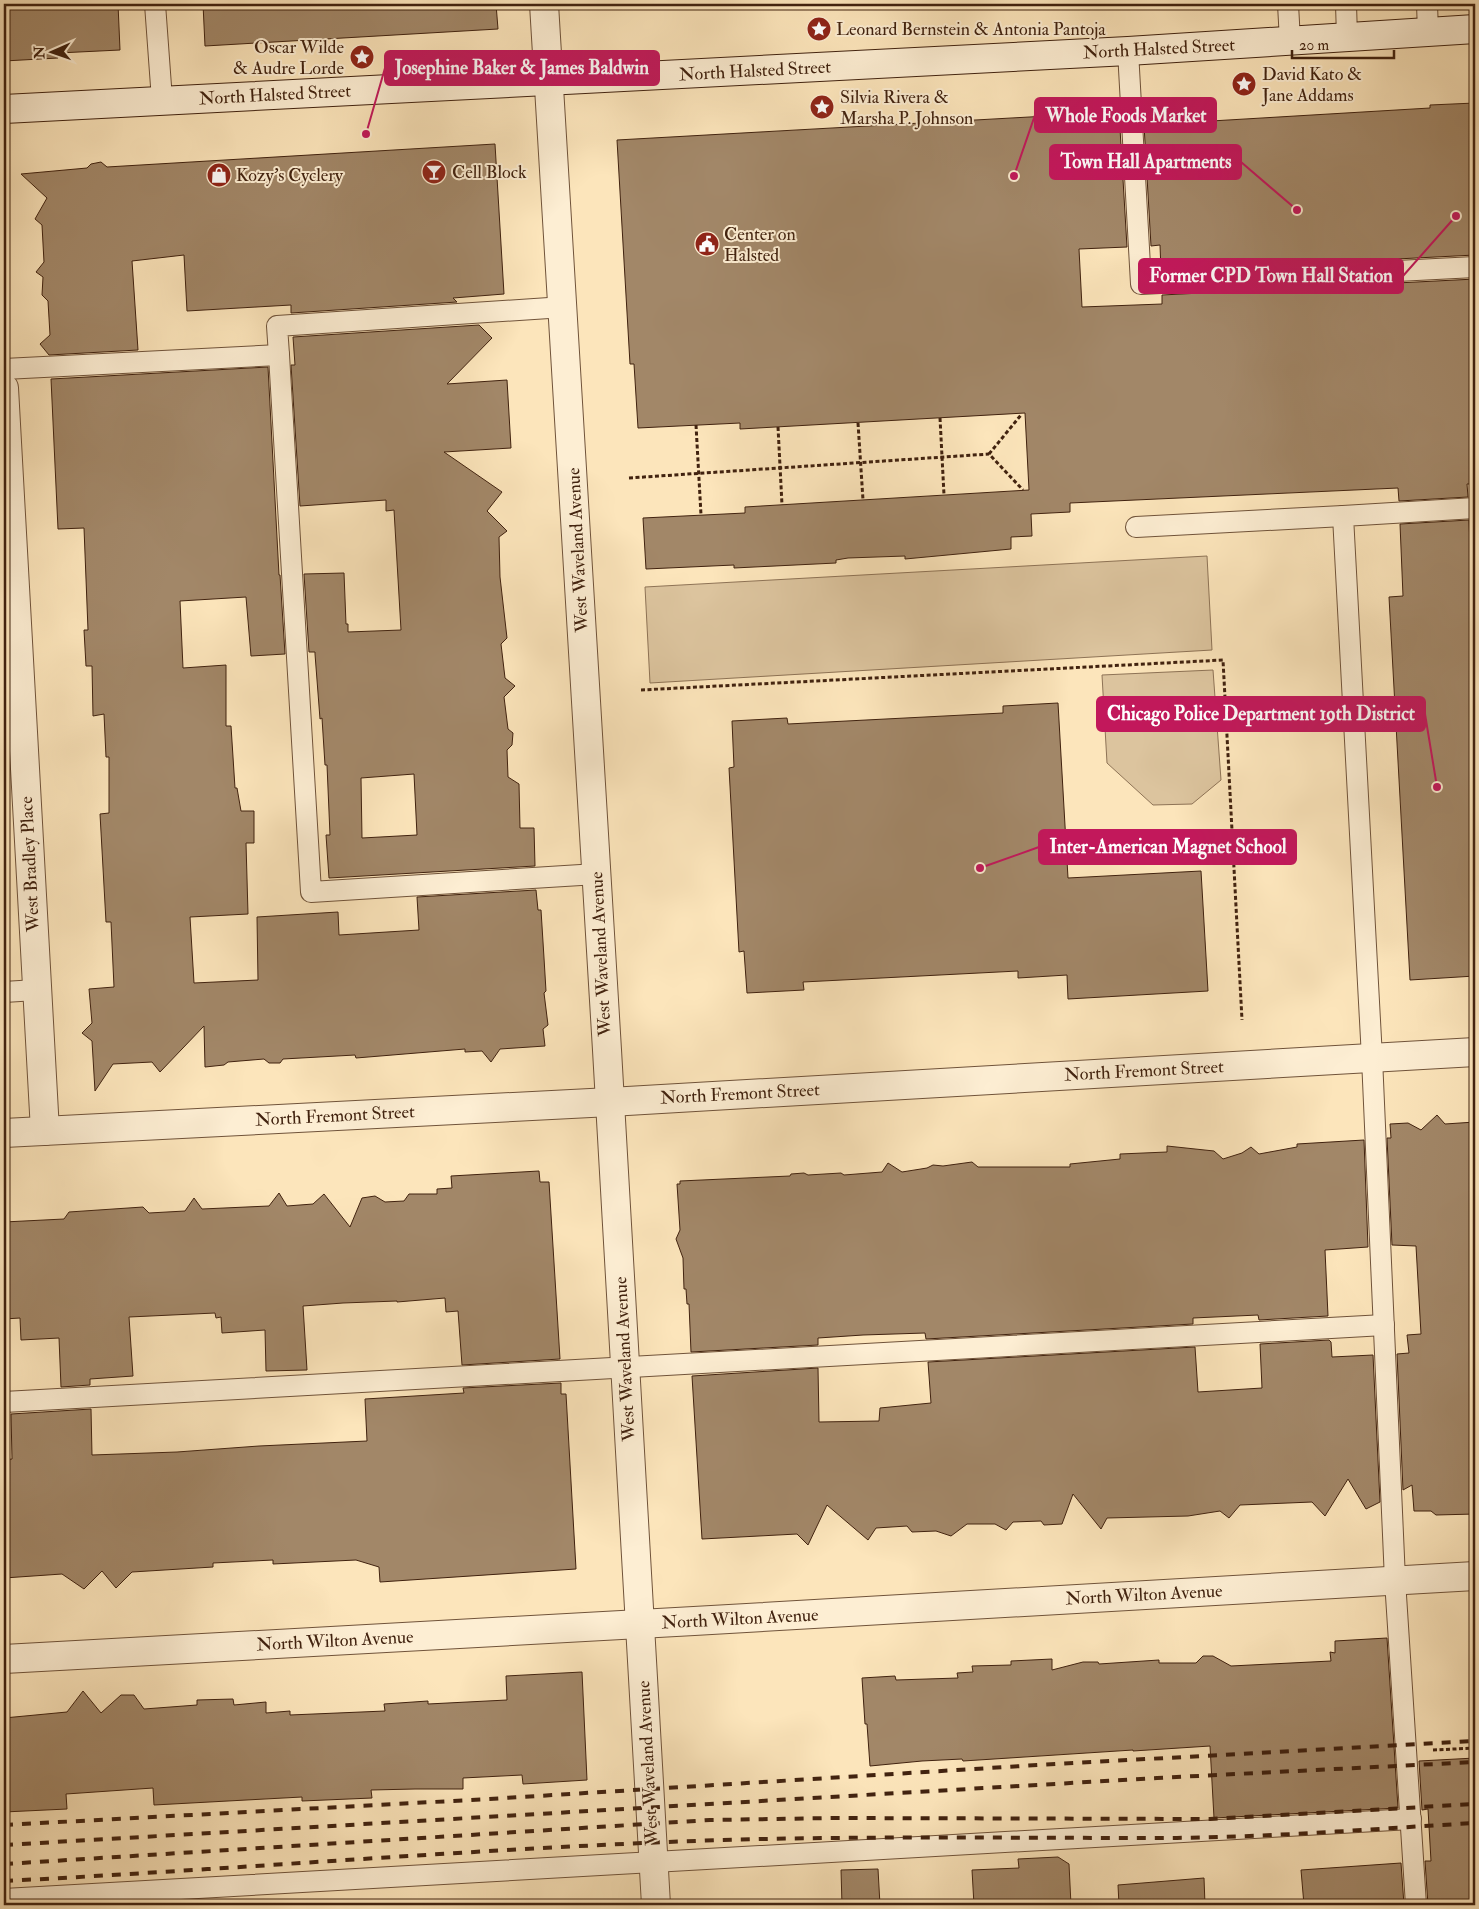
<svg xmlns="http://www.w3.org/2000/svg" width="1479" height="1909" font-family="'IM FELL Double Pica',serif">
  <rect width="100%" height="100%" fill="#fce5bb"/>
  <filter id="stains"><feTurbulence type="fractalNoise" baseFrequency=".004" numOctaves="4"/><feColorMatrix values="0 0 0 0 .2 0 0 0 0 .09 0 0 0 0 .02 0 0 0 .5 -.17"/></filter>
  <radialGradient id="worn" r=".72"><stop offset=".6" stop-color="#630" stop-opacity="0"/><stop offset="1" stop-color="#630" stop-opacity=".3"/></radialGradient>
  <g fill="#dcc49e" stroke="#8e7356">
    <polygon points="1207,556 1212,650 650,683 645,587"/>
    <polygon points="1213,670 1221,780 1192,804 1153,805 1107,763 1102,675"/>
  </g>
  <g fill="#a28768" stroke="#41220f" fill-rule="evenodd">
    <polygon points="4,4 118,4 120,50 58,53 58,58 4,61"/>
    <polygon points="203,4 496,4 498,29 205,46"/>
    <polygon points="1475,103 1475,255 1161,271 1160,245 1151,246 1144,125 1430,108 1430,105"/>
    <polygon points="1119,112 1127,247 1079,249 1082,307 1162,304 1162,295 1475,279 1475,484 1467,484 1468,497 1399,501 1398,488 1070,503 1070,512 1031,514 1032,536 1011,537 1011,549 905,559 905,556 848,558 836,560 836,563 734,568 734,565 646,569 643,518 745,513 745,507 1029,490 1025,413 740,429 740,423 638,428 634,364 630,364 617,140"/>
    <polygon points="495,144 504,294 453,298 457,302 291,313 291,305 187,311 184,255 132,261 138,350 49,355 40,344 50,335 48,301 42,295 43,277 36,272 44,262 42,225 35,219 47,198 21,174 87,168 91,164 101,162 107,167"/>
    <path d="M479,325l13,13 -45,46 60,-4 4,68 -67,4 58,40 -15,19 20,20 -8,6 1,40 7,61 -6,6 4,34 10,8 -11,11 4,32 5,4 -1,12 -5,5 1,27 11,7 1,44h14l1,38 -206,12 -3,-43h4l-3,-70h-2l-3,-47 -2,1 -5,-65v-2h-6l-5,-78 40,-1 2,51h2v8l53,-2 -7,-120 -8,1v-11l-86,6 -9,-141h4l-2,-28zM414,774l3,61 -55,3 -1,-60z"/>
    <polygon points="268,367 279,575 280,575 285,654 251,656 246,597 180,601 183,668 226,665 226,726 231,726 235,788 237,788 241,811 254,811 254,843 246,843 248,914 190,917 194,983 258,980 257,917 338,912 339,935 419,930 417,897 536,890 538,910 541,910 544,958 546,991 544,993 548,1025 543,1029 545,1046 500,1049 491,1062 482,1051 465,1052 465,1049 356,1058 355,1055 283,1059 280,1063 269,1063 264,1059 228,1062 224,1065 205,1067 204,1026 160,1072 152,1062 113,1064 95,1091 92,1041 82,1033 92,1023 89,989 114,987 111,922 106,922 100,814 109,813 109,757 106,757 104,714 93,716 92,666 86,666 84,630 88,630 84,528 58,529 51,379"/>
    <polygon points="1469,520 1472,595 1475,595 1475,976 1410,980 1389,597 1403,596 1400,524"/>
    <polygon points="1058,703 1068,878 1201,871 1208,991 1068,999 1067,975 1018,978 1018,971 803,982 804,990 747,993 744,951 739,952 729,768 734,767 732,721 787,718 788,724 1003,713 1003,706"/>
    <polygon points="1437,1115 1445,1124 1475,1122 1475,1514 1436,1515 1431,1511 1414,1511 1412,1485 1403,1490 1397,1354 1409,1353 1407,1335 1421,1334 1416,1246 1392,1245 1387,1138 1391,1138 1390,1124 1408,1123 1421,1130"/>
    <polygon points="1364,1140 1368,1247 1325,1250 1328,1316 1259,1320 1258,1315 1193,1318 1193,1324 926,1339 925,1333 863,1335 818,1338 818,1345 691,1352 689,1304 687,1304 686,1289 684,1289 683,1258 676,1239 680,1230 677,1184 680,1184 680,1181 790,1176 791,1174 804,1173 808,1175 841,1173 844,1175 882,1172 888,1163 902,1172 927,1168 933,1165 943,1166 972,1162 978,1167 1070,1167 1070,1164 1120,1159 1120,1154 1167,1152 1167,1146 1214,1151 1223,1159 1242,1153 1251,1147 1259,1154 1297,1147 1297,1144"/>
    <polygon points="539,1171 540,1182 549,1182 560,1359 462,1365 458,1311 446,1312 445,1298 397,1302 397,1301 343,1303 303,1306 307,1370 266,1371 265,1330 222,1333 221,1317 216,1318 215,1313 129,1317 133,1376 90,1379 90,1385 61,1387 59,1338 21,1340 20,1318 4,1319 4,1222 64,1219 69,1212 143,1207 149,1213 185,1211 194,1198 202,1209 269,1206 279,1193 287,1206 313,1204 324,1194 350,1227 362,1198 375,1196 385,1202 404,1201 409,1194 437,1194 437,1189 452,1188 451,1176"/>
    <polygon points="1329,1340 1331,1342 1332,1357 1373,1355 1380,1502 1366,1509 1348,1479 1325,1516 1312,1502 1240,1505 1229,1518 1220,1511 1188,1516 1107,1518 1101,1529 1073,1494 1062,1524 1044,1525 1041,1521 1013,1522 1006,1530 995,1524 967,1524 951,1536 936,1531 912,1532 907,1526 876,1528 868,1540 827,1505 808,1545 797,1534 702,1539 692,1376 818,1368 819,1422 879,1421 880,1408 931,1403 928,1362 1195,1347 1198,1392 1262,1388 1260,1344"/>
    <polygon points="561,1383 561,1394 566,1394 576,1569 380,1582 379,1567 356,1560 273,1564 273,1560 213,1563 213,1567 132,1572 116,1588 102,1571 84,1589 62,1574 4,1578 4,1460 12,1459 11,1414 91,1409 92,1455 177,1452 259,1446 367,1441 365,1399 464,1393 463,1388"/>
    <polygon points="1387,1638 1398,1808 1214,1818 1210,1746 1133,1751 1133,1750 963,1761 962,1759 922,1761 870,1766 867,1724 865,1724 862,1678 895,1676 896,1680 958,1678 957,1673 973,1672 972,1666 1011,1665 1011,1661 1052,1659 1052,1670 1083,1662 1098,1662 1099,1664 1159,1660 1159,1663 1196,1663 1203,1656 1213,1656 1231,1666 1331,1661 1330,1652 1335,1653 1335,1641"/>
    <polygon points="582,1672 587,1780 523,1784 522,1775 463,1778 463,1789 415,1789 371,1790 372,1798 302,1801 302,1797 154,1805 153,1788 66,1794 67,1809 4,1812 4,1718 67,1712 83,1691 101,1713 121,1695 134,1695 144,1709 197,1705 197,1700 233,1699 234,1705 266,1702 266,1713 290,1711 290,1715 385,1711 384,1704 428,1701 428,1704 507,1700 506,1676"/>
    <polygon points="1475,1758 1475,1905 1428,1905 1425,1861 1431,1861 1428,1809 1422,1810 1419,1761"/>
    <polygon points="1058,1857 1069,1864 1071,1905 974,1905 972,1870 1019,1868 1018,1859"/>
    <polygon points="1401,1863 1404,1905 1304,1905 1301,1870"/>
    <polygon points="878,1869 880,1905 842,1905 841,1870"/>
    <polygon points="1204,1878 1205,1905 1119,1905 1118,1885"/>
  </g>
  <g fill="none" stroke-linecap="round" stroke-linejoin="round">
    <defs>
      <g id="service">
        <polyline points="155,4 162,100"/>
        <polyline points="1288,4 1290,41"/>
        <polyline points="1346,4 1347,37"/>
        <polyline points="1427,4 1428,32"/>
        <polyline points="1128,51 1141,284 1475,267"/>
        <polyline points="564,307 277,326 279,355 311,892 597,874"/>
        <polyline points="4,369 279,355"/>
        <polyline points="1136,527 1343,516"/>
        <polyline points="4,992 36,990"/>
        <polyline points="4,1402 1384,1325"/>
        <polyline points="4,1899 1411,1819"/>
        <polyline points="1416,1905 1395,1580 1372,1058 1343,516 1475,508"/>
      </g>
      <g id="minor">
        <polyline points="544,4 607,1050 656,1905"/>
        <polyline points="4,388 45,1131"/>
        <polyline points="4,1133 610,1102 1475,1052"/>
        <polyline points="4,1659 694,1621 1475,1576"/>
      </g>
      <polyline id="secondary" points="4,109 1128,51 1475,29"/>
    </defs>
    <use href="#service" stroke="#70533a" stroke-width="22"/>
    <use href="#minor" stroke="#70533a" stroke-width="30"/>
    <use href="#secondary" stroke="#41220f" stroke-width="30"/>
    <g stroke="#41220f" stroke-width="3" stroke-dasharray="4 2.5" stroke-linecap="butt">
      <polyline points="940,418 944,495"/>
      <polyline points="858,423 863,500"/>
      <polyline points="696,425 701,515"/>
      <polyline points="778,427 782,505"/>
      <polyline points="989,454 1021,415"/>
      <polyline points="629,478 989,454 1023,490"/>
      <polyline points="641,690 1223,660 1242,1020"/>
      <polyline points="1433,1750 1475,1748"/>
    </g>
    <use href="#service" stroke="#fdeed3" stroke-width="20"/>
    <use href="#minor" stroke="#fdeed3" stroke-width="28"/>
    <use href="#secondary" stroke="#fdeed3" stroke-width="28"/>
    <g stroke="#41220f" stroke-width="4" stroke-dasharray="9 9" stroke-linecap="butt">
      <polyline points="4,1825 489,1799 1038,1765 1475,1741"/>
      <polyline points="4,1845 1157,1778 1475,1762"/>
      <polyline points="4,1864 710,1820 835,1818 1210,1819 1475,1804"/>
      <path d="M4,1881c239,-12 477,-33 717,-41 145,-4 291,-2 436,-2 106,0 212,-9 318,-15"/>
    </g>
  </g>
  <defs>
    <symbol id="sight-disc" viewBox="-11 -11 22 22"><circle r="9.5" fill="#8f2418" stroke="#fdeed3"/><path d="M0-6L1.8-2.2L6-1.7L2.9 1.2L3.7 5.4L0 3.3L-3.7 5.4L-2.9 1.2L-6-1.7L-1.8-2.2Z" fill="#fff"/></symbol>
    <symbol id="bar-disc" viewBox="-11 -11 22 22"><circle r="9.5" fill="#8f2418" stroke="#fdeed3"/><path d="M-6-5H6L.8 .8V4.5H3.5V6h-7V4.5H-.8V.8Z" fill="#fff"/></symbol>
    <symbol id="shop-disc" viewBox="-11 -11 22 22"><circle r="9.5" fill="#8f2418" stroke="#fdeed3"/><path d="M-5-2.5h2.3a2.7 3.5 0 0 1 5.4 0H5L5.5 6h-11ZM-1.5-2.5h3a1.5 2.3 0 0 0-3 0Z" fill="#fff"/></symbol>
    <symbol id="civic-disc" viewBox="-11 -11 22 22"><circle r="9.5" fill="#8f2418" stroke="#fdeed3"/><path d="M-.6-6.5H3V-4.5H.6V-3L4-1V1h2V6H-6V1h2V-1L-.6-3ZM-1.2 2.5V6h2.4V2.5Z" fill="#fff"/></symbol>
  </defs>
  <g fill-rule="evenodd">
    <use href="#sight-disc" x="805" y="15" width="28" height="28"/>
    <use href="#sight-disc" x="348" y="43" width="28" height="28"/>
    <use href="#sight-disc" x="1230" y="70" width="28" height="28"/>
    <use href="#sight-disc" x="808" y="93" width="28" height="28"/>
    <use href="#bar-disc" x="420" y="158" width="28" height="28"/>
    <use href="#shop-disc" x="205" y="161" width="28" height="28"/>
    <use href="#civic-disc" x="693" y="230" width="28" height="28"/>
  </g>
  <g text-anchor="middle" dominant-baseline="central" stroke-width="4" stroke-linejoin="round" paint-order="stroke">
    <g font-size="18" fill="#41220f" stroke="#fdeed3" text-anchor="start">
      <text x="836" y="29">Leonard Bernstein &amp; Antonia Pantoja</text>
      <text x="344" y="47" text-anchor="end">Oscar Wilde<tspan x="344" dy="21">&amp; Audre Lorde</tspan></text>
      <text x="1262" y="74">David Kato &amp;<tspan x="1262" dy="21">Jane Addams</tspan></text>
      <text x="840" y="97">Silvia Rivera &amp;<tspan x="840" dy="21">Marsha P. Johnson</tspan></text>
      <text x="452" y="172">Cell Block</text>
      <text x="236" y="175">Kozy's Cyclery</text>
      <text x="724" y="234">Center on<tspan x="724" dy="21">Halsted</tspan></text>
    </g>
    <g font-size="18" fill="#41220f" stroke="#fdeed3">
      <text transform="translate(1159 49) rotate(-3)">North Halsted Street</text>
      <text transform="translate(755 71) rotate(-3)">North Halsted Street</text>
      <text transform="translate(275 95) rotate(-3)">North Halsted Street</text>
      <text transform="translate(578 550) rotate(-93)">West Waveland Avenue</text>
      <text transform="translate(30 864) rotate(-93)">West Bradley Place</text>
      <text transform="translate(601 954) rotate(-93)">West Waveland Avenue</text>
      <text transform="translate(1144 1071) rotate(-3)">North Fremont Street</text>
      <text transform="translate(740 1094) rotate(-3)">North Fremont Street</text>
      <text transform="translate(335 1116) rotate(-3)">North Fremont Street</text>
      <text transform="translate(625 1359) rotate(-93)">West Waveland Avenue</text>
      <text transform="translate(1144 1595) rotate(-3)">North Wilton Avenue</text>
      <text transform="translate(740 1619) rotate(-3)">North Wilton Avenue</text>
      <text transform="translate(335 1641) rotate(-3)">North Wilton Avenue</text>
      <text transform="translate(648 1763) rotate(-93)">West Waveland Avenue</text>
    </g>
  </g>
  <path fill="none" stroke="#c2185b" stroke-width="2" d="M366 134L385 68M1014 176L1035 115M1297 210L1241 162M1456 216L1403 276M1437 787L1425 714M980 868L1039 847"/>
  <g fill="#c2185b" stroke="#fdeed3" stroke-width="2">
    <circle cx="366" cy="134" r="5"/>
    <circle cx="1014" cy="176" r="5"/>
    <circle cx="1297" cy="210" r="5"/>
    <circle cx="1456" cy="216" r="5"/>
    <circle cx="1437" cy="787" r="5"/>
    <circle cx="980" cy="868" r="5"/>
  </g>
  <g fill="#c2185b" stroke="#c2185b" stroke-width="2">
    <rect x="385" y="51" width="274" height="34" rx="5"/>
    <rect x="1035" y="98" width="181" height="34" rx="5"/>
    <rect x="1050" y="145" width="191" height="34" rx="5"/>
    <rect x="1139" y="259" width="264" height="34" rx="5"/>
    <rect x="1097" y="697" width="328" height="34" rx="5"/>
    <rect x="1039" y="830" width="257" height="34" rx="5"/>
  </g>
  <g font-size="19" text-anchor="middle" font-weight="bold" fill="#fff">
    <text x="522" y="74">Josephine Baker &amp; James Baldwin</text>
    <text x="1126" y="122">Whole Foods Market</text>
    <text x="1146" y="168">Town Hall Apartments</text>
    <text x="1271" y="282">Former CPD Town Hall Station</text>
    <text x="1261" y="720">Chicago Police Department 19th District</text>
    <text x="1168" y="853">Inter-American Magnet School</text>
  </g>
  <rect width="1479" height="1909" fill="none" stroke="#fce5bb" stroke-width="20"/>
  <rect x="5" y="5" width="1469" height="1899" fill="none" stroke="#41220f" stroke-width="2.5"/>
  <rect x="10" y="10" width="1459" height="1889" fill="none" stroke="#41220f"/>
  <g transform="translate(52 52) rotate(268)" stroke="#fdeed3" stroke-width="4" paint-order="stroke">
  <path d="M0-4L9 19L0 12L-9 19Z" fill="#41220f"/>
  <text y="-8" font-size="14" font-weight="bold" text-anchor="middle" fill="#41220f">N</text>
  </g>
  <path d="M1292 50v8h102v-8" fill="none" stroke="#41220f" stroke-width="2.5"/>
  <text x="1299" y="50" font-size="15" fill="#41220f" stroke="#fdeed3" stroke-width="4" paint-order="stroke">20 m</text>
  <rect width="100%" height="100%" filter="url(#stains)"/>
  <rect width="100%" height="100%" fill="url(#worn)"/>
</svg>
